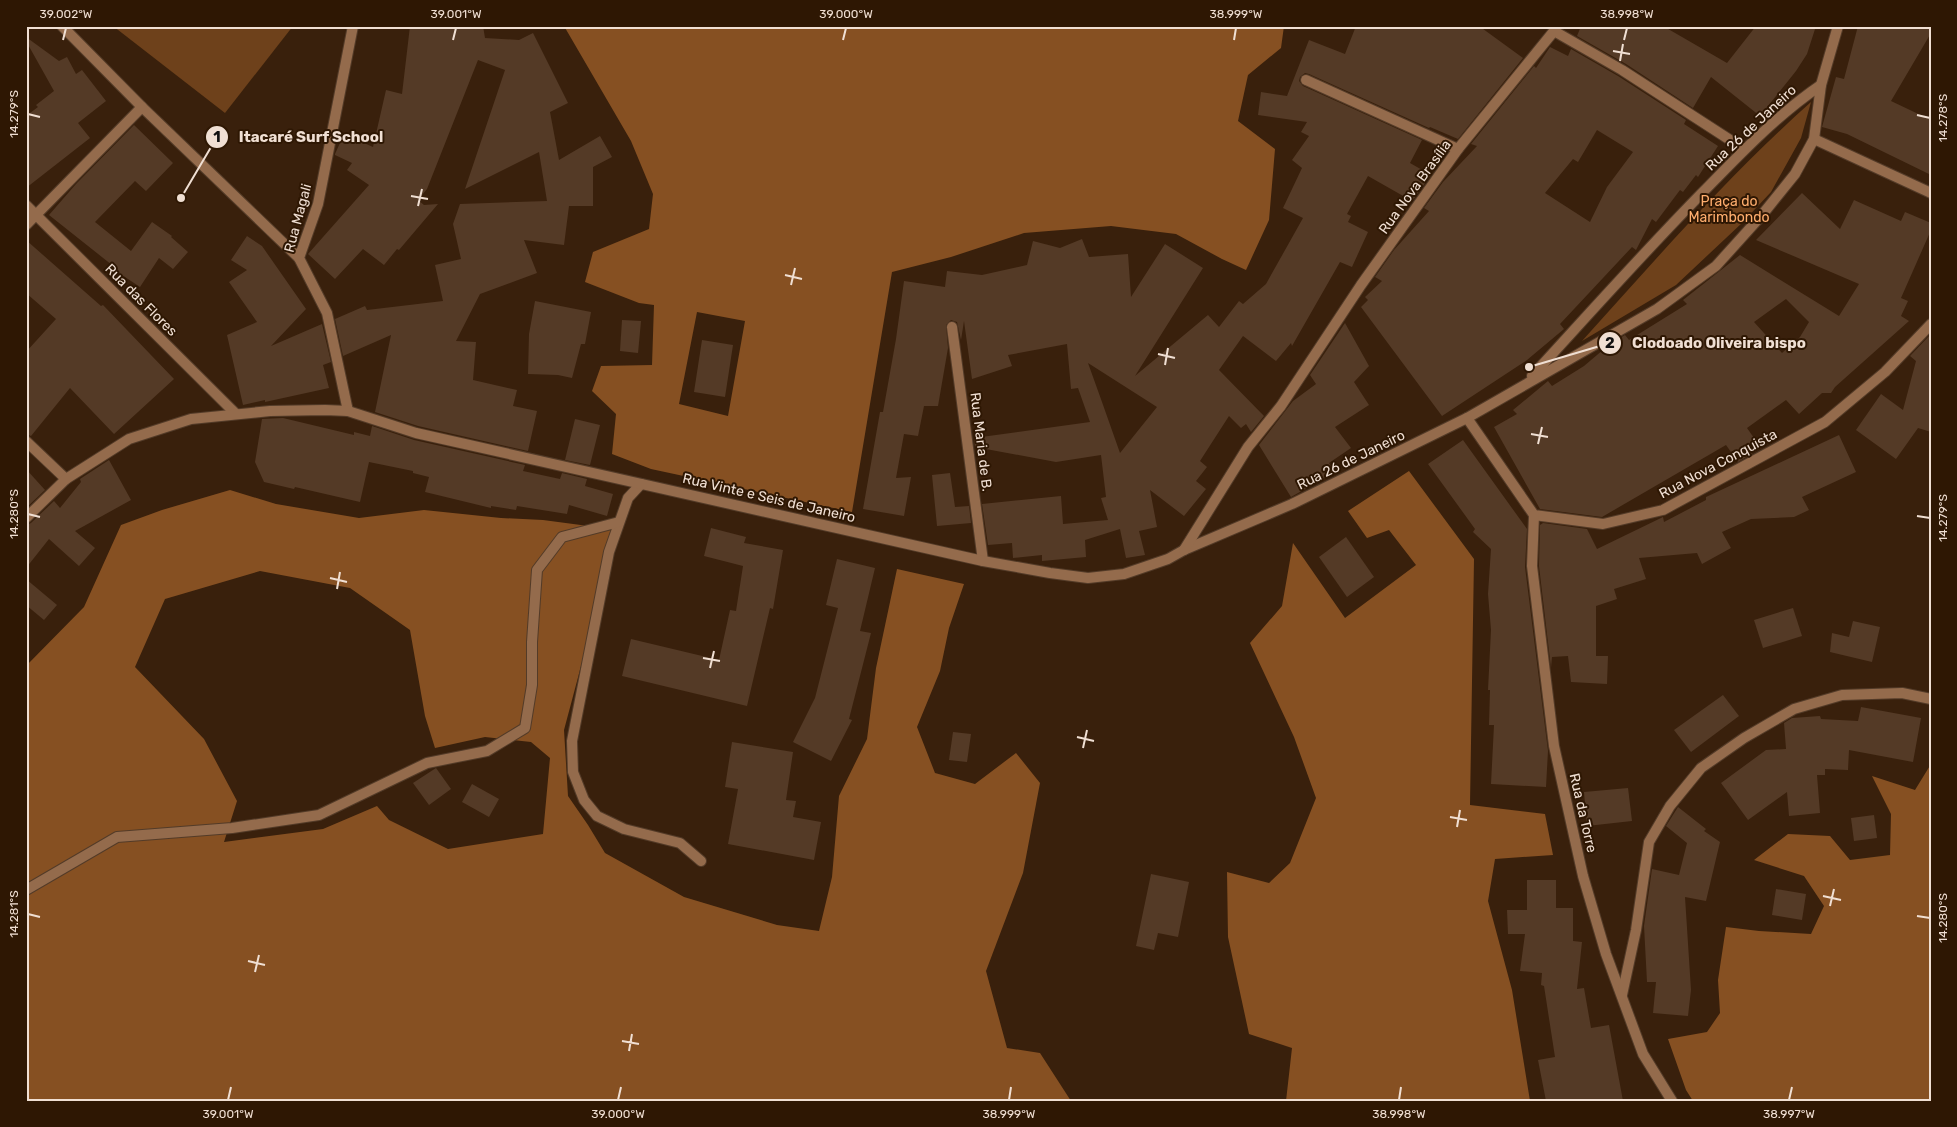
<svg xmlns="http://www.w3.org/2000/svg" width="1957" height="1127" font-family="Rubik,sans-serif">
  <rect width="100%" height="100%" fill="#39200c"/>
  <g fill="#6e411b">
    <polygon points="113,26 293,26 225,113"/>
    <path d="M1811,102l-10,36 -30,54 -29,31 -66,62 -94,56c74,-82 147,-166 229,-239z"/>
  </g>
  <g fill="#865022" fill-rule="evenodd">
    <path d="M564,26h720l-3,22 -33,27 -10,46 37,28 -6,71 -23,50 -24,-11 -46,-25 -65,-8 -87,7 -73,24 -59,15 -40,240 -201,-43 -39,-15 4,-40 -24,-23 9,-25 51,-1 2,-60 -15,-2 -54,-21 8,-30 56,-23 4,-35 -22,-53zM697,312l48,9 -17,95 -49,-12z"/>
    <polygon points="1409,471 1474,559 1470,805 1545,814 1553,855 1495,859 1488,901 1512,990 1530,1101 1286,1101 1292,1048 1249,1034 1228,937 1227,872 1269,883 1290,863 1316,798 1294,737 1250,643 1282,606 1293,543 1345,618 1416,565 1389,530 1367,538 1348,511"/>
    <path d="M230,490l46,14 83,14 65,-8 77,8 42,2 68,9 -26,122 -21,79 4,66 20,29 17,28 79,44 93,28 42,6 13,-54 7,-81 28,-57 9,-71 21,-99 67,15 -15,44 -9,43 -23,56 18,46 40,11 41,-31 24,30 -17,90 -37,98 21,77 33,5 31,48h-1045v-54l3,-6 -3,-2v-373l58,-59 37,-82 41,-15zM260,571l90,17 60,42 15,86 10,32 50,-11 46,5 19,16 -7,76 -95,15 -59,-29 -12,-14 -54,23 -99,13 13,-41 -33,-62 -69,-72 30,-68z"/>
    <polygon points="1931,764 1931,1101 1693,1101 1686,1090 1668,1039 1707,1032 1720,1013 1718,980 1726,927 1759,931 1811,934 1824,906 1804,876 1754,860 1788,834 1830,836 1850,860 1890,855 1891,814 1872,776 1915,790"/>
  </g>
  <g fill="#543a26" fill-rule="evenodd">
    <polygon points="410,26 483,26 485,38 519,40 533,33 568,103 550,112 559,160 600,136 612,157 593,167 593,206 569,206 564,245 524,240 537,273 480,294 456,341 476,342 473,380 517,390 513,406 537,411 528,451 418,426 375,412 391,335 343,356 335,319 365,306 367,310 443,301 435,265 461,259 453,224 460,204 547,201 539,152 465,189 505,70 478,60 427,189 418,200 424,205 438,204 399,250 397,249 384,265 363,249 335,279 308,254 369,185 347,170 352,163 335,155 335,154 344,134 373,147 386,90 402,94"/>
    <path d="M1356,26h123l44,32 -65,81 -28,-12 -1,1 -120,-54 -4,-1 -5,4 -1,4 4,5 119,54 -12,23 21,12 -19,26 -44,-25 -21,38 4,2 -3,6 20,10 -16,35 -12,-5 -48,84 -1,-3 -15,18 -33,-25 -24,34 45,46 -13,16 -5,-8 -5,4 -12,-12 -29,45 7,6 -11,14 10,8 -22,27 -34,-26 7,37 -18,4 6,24 -19,3 -6,-29 -35,11 1,17 -44,4v-6l-29,3 -1,-15 -24,2 -6,-41 79,-8 2,28 45,-4 -7,-22 5,-1 -5,-42 -45,7 -81,-15 -1,-9 116,-16 -12,-34 -7,1 -4,-45 -59,11 4,11 -40,13 -8,-58 -3,19 -4,-18 -6,-2 -5,5 2,23 -10,58h-14l-6,30 -14,-2 -8,44 15,-1 -7,39 -41,-7 17,-97h3l13,-73 8,-58 41,6 2,-16 35,4 45,-10 6,-24 27,7 22,-9 7,18 39,-3 3,43 34,-53 38,24 -68,108 73,-61 11,12 20,-26 4,3 23,-20 37,-66 -20,-10 19,-40 -10,-8 17,-24 -8,-4 6,-10 -49,-7 3,-23 26,4 22,-56 36,14zM1088,363l69,44 -37,46 -18,-51z"/>
    <polygon points="1581,26 1663,26 1727,63 1756,26 1816,26 1807,54 1796,71 1760,116 1711,77 1693,108 1626,64 1577,36"/>
    <polygon points="1858,26 1931,26 1931,33 1891,101 1931,120 1931,175 1847,134 1822,127 1836,77 1844,79"/>
    <polygon points="26,37 59,61 67,57 76,74 82,70 106,101 78,123 90,138 26,188 26,116 38,107 36,105 54,91 26,41"/>
    <path d="M1550,47l18,9 3,-7 47,27 68,44 -2,4 34,22 -20,31 -2,-2 -13,17 -3,-2 -24,32 -4,-3 -16,31 -4,-3 -72,77 4,5 -37,31 -85,56 -81,-109 7,-7 -3,-3 17,-16 -7,-4 19,-27 35,-39 -5,-3 19,-26 34,-36 -6,-2 63,-78 2,2zM1597,130l36,22 -26,35 -17,35 -45,-29 28,-34 5,3z"/>
    <polygon points="134,125 173,163 146,191 135,181 95,222 131,251 152,222 172,236 171,237 188,252 173,269 159,258 140,287 116,271 117,269 49,215 76,184"/>
    <path d="M1802,193l38,36 14,-29 47,21 4,-9 26,11v7l-30,68 7,3 -7,15 8,5 -74,66 -4,6h-9l-23,21 -13,-14 -39,28 14,20 -23,14 -12,-17 -124,72 -62,-8 -46,-82 23,-13 -4,-4 35,-29 4,5 32,-20 26,-22 15,-9 4,5 58,-36 -4,-4 57,-45 99,61 20,-32 -103,-44zM1786,299l23,23 -9,15 -18,16 -28,-31z"/>
    <polygon points="247,236 262,246 306,309 271,346 322,324 331,362 323,365 329,388 265,402 265,400 243,405 227,335 257,322 229,282 247,270 231,260"/>
    <polygon points="26,240 101,306 103,305 174,379 114,434 70,388 31,436 26,434 26,352 56,319 26,293"/>
    <polygon points="535,301 591,312 585,344 581,344 572,378 558,375 528,374 529,334"/>
    <polygon points="622,320 641,321 638,353 620,351"/>
    <polygon points="1345,323 1369,366 1354,382 1369,405 1335,427 1351,448 1329,463 1335,472 1291,497 1259,445 1293,401 1316,384 1310,375"/>
    <polygon points="1931,334 1931,432 1918,428 1896,459 1856,430 1881,394 1903,410 1916,361 1910,356"/>
    <polygon points="702,340 733,345 725,397 694,392"/>
    <polygon points="283,418 354,435 354,432 370,436 372,426 414,440 525,465 523,471 560,479 562,473 587,479 585,486 613,494 607,516 569,505 567,514 517,506 516,510 491,506 491,508 425,492 429,477 413,473 413,471 369,462 360,502 295,487 294,489 264,482 255,462 262,419"/>
    <polygon points="575,419 600,425 590,465 565,460"/>
    <polygon points="1839,435 1856,472 1802,497 1809,510 1794,517 1751,519 1722,532 1731,548 1702,564 1697,553 1639,558 1646,579 1614,589 1617,599 1596,606 1596,656 1608,656 1607,684 1571,682 1568,656 1552,657 1551,668 1539,566 1540,525 1543,523 1587,529 1597,549 1663,517 1664,522 1706,500 1706,497"/>
    <polygon points="1463,440 1527,529 1525,567 1548,751 1546,787 1491,784 1494,725 1489,725 1490,690 1488,690 1491,630 1488,594 1491,549 1473,532 1475,529 1428,464"/>
    <polygon points="109,460 131,500 75,531 95,548 79,566 49,539 26,568 26,525 31,523 54,501 60,508 81,482 80,479"/>
    <polygon points="26,469 45,490 26,508"/>
    <polygon points="950,473 955,507 969,506 971,523 937,526 932,475"/>
    <polygon points="711,528 746,537 744,543 783,550 773,609 770,608 747,706 622,676 631,639 719,660 730,610 736,611 743,566 704,556"/>
    <polygon points="1346,537 1374,577 1347,597 1319,557"/>
    <polygon points="837,559 875,568 860,631 871,633 849,719 852,720 831,761 793,742 815,698 838,608 826,605"/>
    <polygon points="26,579 57,605 44,620 26,605"/>
    <polygon points="1793,608 1802,636 1763,648 1754,620"/>
    <polygon points="1853,621 1880,627 1872,662 1830,652 1832,633 1849,637"/>
    <polygon points="1723,695 1739,716 1691,752 1674,730"/>
    <polygon points="1861,707 1921,718 1913,762 1849,750 1848,770 1825,769 1825,775 1817,775 1820,813 1789,816 1787,792 1748,820 1721,783 1766,750 1786,749 1784,723 1792,718 1820,716 1821,719 1858,721"/>
    <polygon points="953,732 971,734 967,762 949,760"/>
    <polygon points="732,742 793,752 786,800 796,801 793,817 821,822 814,860 728,844 738,789 725,787"/>
    <polygon points="436,768 451,789 429,805 413,783"/>
    <polygon points="472,784 499,799 489,817 462,802"/>
    <polygon points="1628,788 1632,821 1587,826 1584,792"/>
    <polygon points="1678,807 1706,829 1704,831 1720,842 1706,901 1685,897 1691,990 1688,1016 1653,1013 1656,982 1647,982 1644,926 1652,869 1679,875 1687,843 1666,826"/>
    <polygon points="1874,815 1877,838 1854,841 1851,818"/>
    <polygon points="1151,874 1189,882 1178,937 1158,933 1154,950 1136,946"/>
    <polygon points="1527,880 1556,880 1556,908 1573,908 1573,941 1582,942 1577,989 1584,988 1591,1028 1609,1025 1623,1101 1546,1101 1538,1060 1555,1057 1544,986 1541,985 1542,973 1520,971 1525,934 1508,934 1507,910 1527,910"/>
    <polygon points="1776,889 1806,894 1802,920 1772,915"/>
  </g>
  <g fill="none" stroke-linecap="round" stroke-linejoin="round">
    <defs>
      <g id="minor">
        <polyline points="62,26 142,107 299,258"/>
        <polyline points="1306,80 1458,149"/>
        <polyline points="1814,139 1931,193"/>
        <polyline points="26,205 236,414"/>
        <polyline points="26,225 142,107"/>
        <polyline points="952,327 983,561"/>
        <path d="M1532,376c56,-61 112,-124 171,-184 37,-38 74,-77 118,-107"/>
        <polyline points="348,411 327,313 299,258 318,204 353,26"/>
        <polyline points="1467,418 1534,515 1603,524 1663,510 1825,422 1885,372 1931,324"/>
        <polyline points="26,441 66,479"/>
        <polyline points="641,484 628,498 609,552 572,741 573,772 584,800 597,816 624,829 680,843 701,861"/>
        <polyline points="1534,515 1532,566 1554,746 1583,876 1606,954 1643,1054 1672,1101"/>
        <polyline points="26,518 66,479 129,439 191,419 270,411 325,410 348,411 416,433 983,561 1050,573 1088,578 1124,574 1168,559 1184,550 1292,504 1467,418 1657,309 1716,266 1762,215 1795,174 1814,139 1821,85 1838,26"/>
        <polyline points="1184,550 1248,447 1281,406 1361,285 1458,149 1554,31 1622,70 1744,149"/>
        <polyline points="26,890 117,837 232,828 319,815 427,763 487,751 525,728 532,685 532,642 537,570 562,537 619,522"/>
        <polyline points="1622,995 1636,930 1649,842 1670,806 1701,768 1744,738 1794,709 1842,695 1902,693 1931,699"/>
      </g>
    </defs>
    <use href="#minor" stroke="#533b28" stroke-width="12"/>
    <use href="#minor" stroke="#946b4c" stroke-width="10"/>
  </g>
  <path fill="none" stroke="#f0dfd3" stroke-width="2" d="M63,40l3,-12M453,40l3,-12M843,40l3,-12M1234,40l2,-12M1624,40l3,-12M1613,51l17,3M1620,61l3,-17M28,114l12,3M1917,115l13,3M411,196l17,3M418,206l4,-17M785,275l17,4M791,285l4,-17M1158,354l17,4M1165,365l3,-17M1531,434l17,3M1538,444l4,-17M28,514l12,3M1917,516l13,2M330,578l17,4M337,589l3,-17M703,658l17,3M710,668l4,-17M1077,737l17,4M1083,748l4,-18M1450,817l17,3M1457,827l3,-17M1823,896l18,4M1830,906l4,-17M28,914l12,3M1917,916l13,2M248,961l17,4M255,972l4,-17M622,1041l17,3M629,1051l3,-17M228,1100l3,-13M618,1100l3,-13M1009,1100l2,-13M1399,1100l2,-13M1789,1100l3,-13"/>
  <g text-anchor="middle" dominant-baseline="central" stroke-width="4" stroke-linejoin="round" paint-order="stroke">
    <g font-size="14" fill="#f0dfd3" stroke="#2e1703">
      <text transform="translate(1751 128) rotate(-43)">Rua 26 de Janeiro</text>
      <text transform="translate(1415 187) rotate(-54)">Rua Nova Brasília</text>
      <text transform="translate(298 218) rotate(-75)">Rua Magali</text>
      <text transform="translate(141 300) rotate(45)">Rua das Flores</text>
      <text transform="translate(981 442) rotate(83)">Rua Maria de B.</text>
      <text transform="translate(1351 460) rotate(-26)">Rua 26 de Janeiro</text>
      <text transform="translate(1718 464) rotate(-28)">Rua Nova Conquista</text>
      <text transform="translate(769 498) rotate(13)">Rua Vinte e Seis de Janeiro</text>
      <text transform="translate(1583 813) rotate(77)">Rua da Torre</text>
    </g>
    <g font-size="14" fill="#ffae6e" stroke="#2e1703">
      <text x="1729" y="201">Praça do<tspan x="1729" dy="16">Marimbondo</tspan></text>
    </g>
  </g>
  <path fill="none" stroke="#f0dfd3" stroke-width="2" d="M181 198L217 137M1529 367L1610 343"/>
  <g fill="#f0dfd3" stroke="#2e1703" stroke-width="2">
    <circle cx="181" cy="198" r="5"/>
    <circle cx="1529" cy="367" r="5"/>
    <circle cx="217" cy="137" r="12"/>
    <circle cx="1610" cy="343" r="12"/>
  </g>
  <g font-size="15" text-anchor="middle" font-weight="bold" fill="#111">
    <text x="217" y="142">1</text>
    <text x="1610" y="348">2</text>
  </g>
  <g font-size="15" text-anchor="middle" font-weight="bold" fill="#f0dfd3" stroke="#2e1703" stroke-width="4" stroke-linejoin="round" paint-order="stroke">
    <text x="311" y="142">Itacaré Surf School</text>
    <text x="1719" y="348">Clodoado Oliveira bispo</text>
  </g>
  <rect width="1957" height="1127" fill="none" stroke="#2e1703" stroke-width="55"/>
  <rect x="28" y="28" width="1902" height="1072" fill="none" stroke="#f0dfd3" stroke-width="2"/>
  <g font-size="12" text-anchor="middle" fill="#f0dfd3">
    <text x="66" y="18">39.002°W</text>
    <text x="456" y="18">39.001°W</text>
    <text x="846" y="18">39.000°W</text>
    <text x="1236" y="18">38.999°W</text>
    <text x="1627" y="18">38.998°W</text>
    <text transform="translate(14 114) rotate(-90)" y="4">14.279°S</text>
    <text transform="translate(1943 118) rotate(-90)" y="4">14.278°S</text>
    <text transform="translate(14 514) rotate(-90)" y="4">14.280°S</text>
    <text transform="translate(1943 518) rotate(-90)" y="4">14.279°S</text>
    <text transform="translate(14 914) rotate(-90)" y="4">14.281°S</text>
    <text transform="translate(1943 918) rotate(-90)" y="4">14.280°S</text>
    <text x="228" y="1118">39.001°W</text>
    <text x="618" y="1118">39.000°W</text>
    <text x="1009" y="1118">38.999°W</text>
    <text x="1399" y="1118">38.998°W</text>
    <text x="1789" y="1118">38.997°W</text>
  </g>
</svg>
